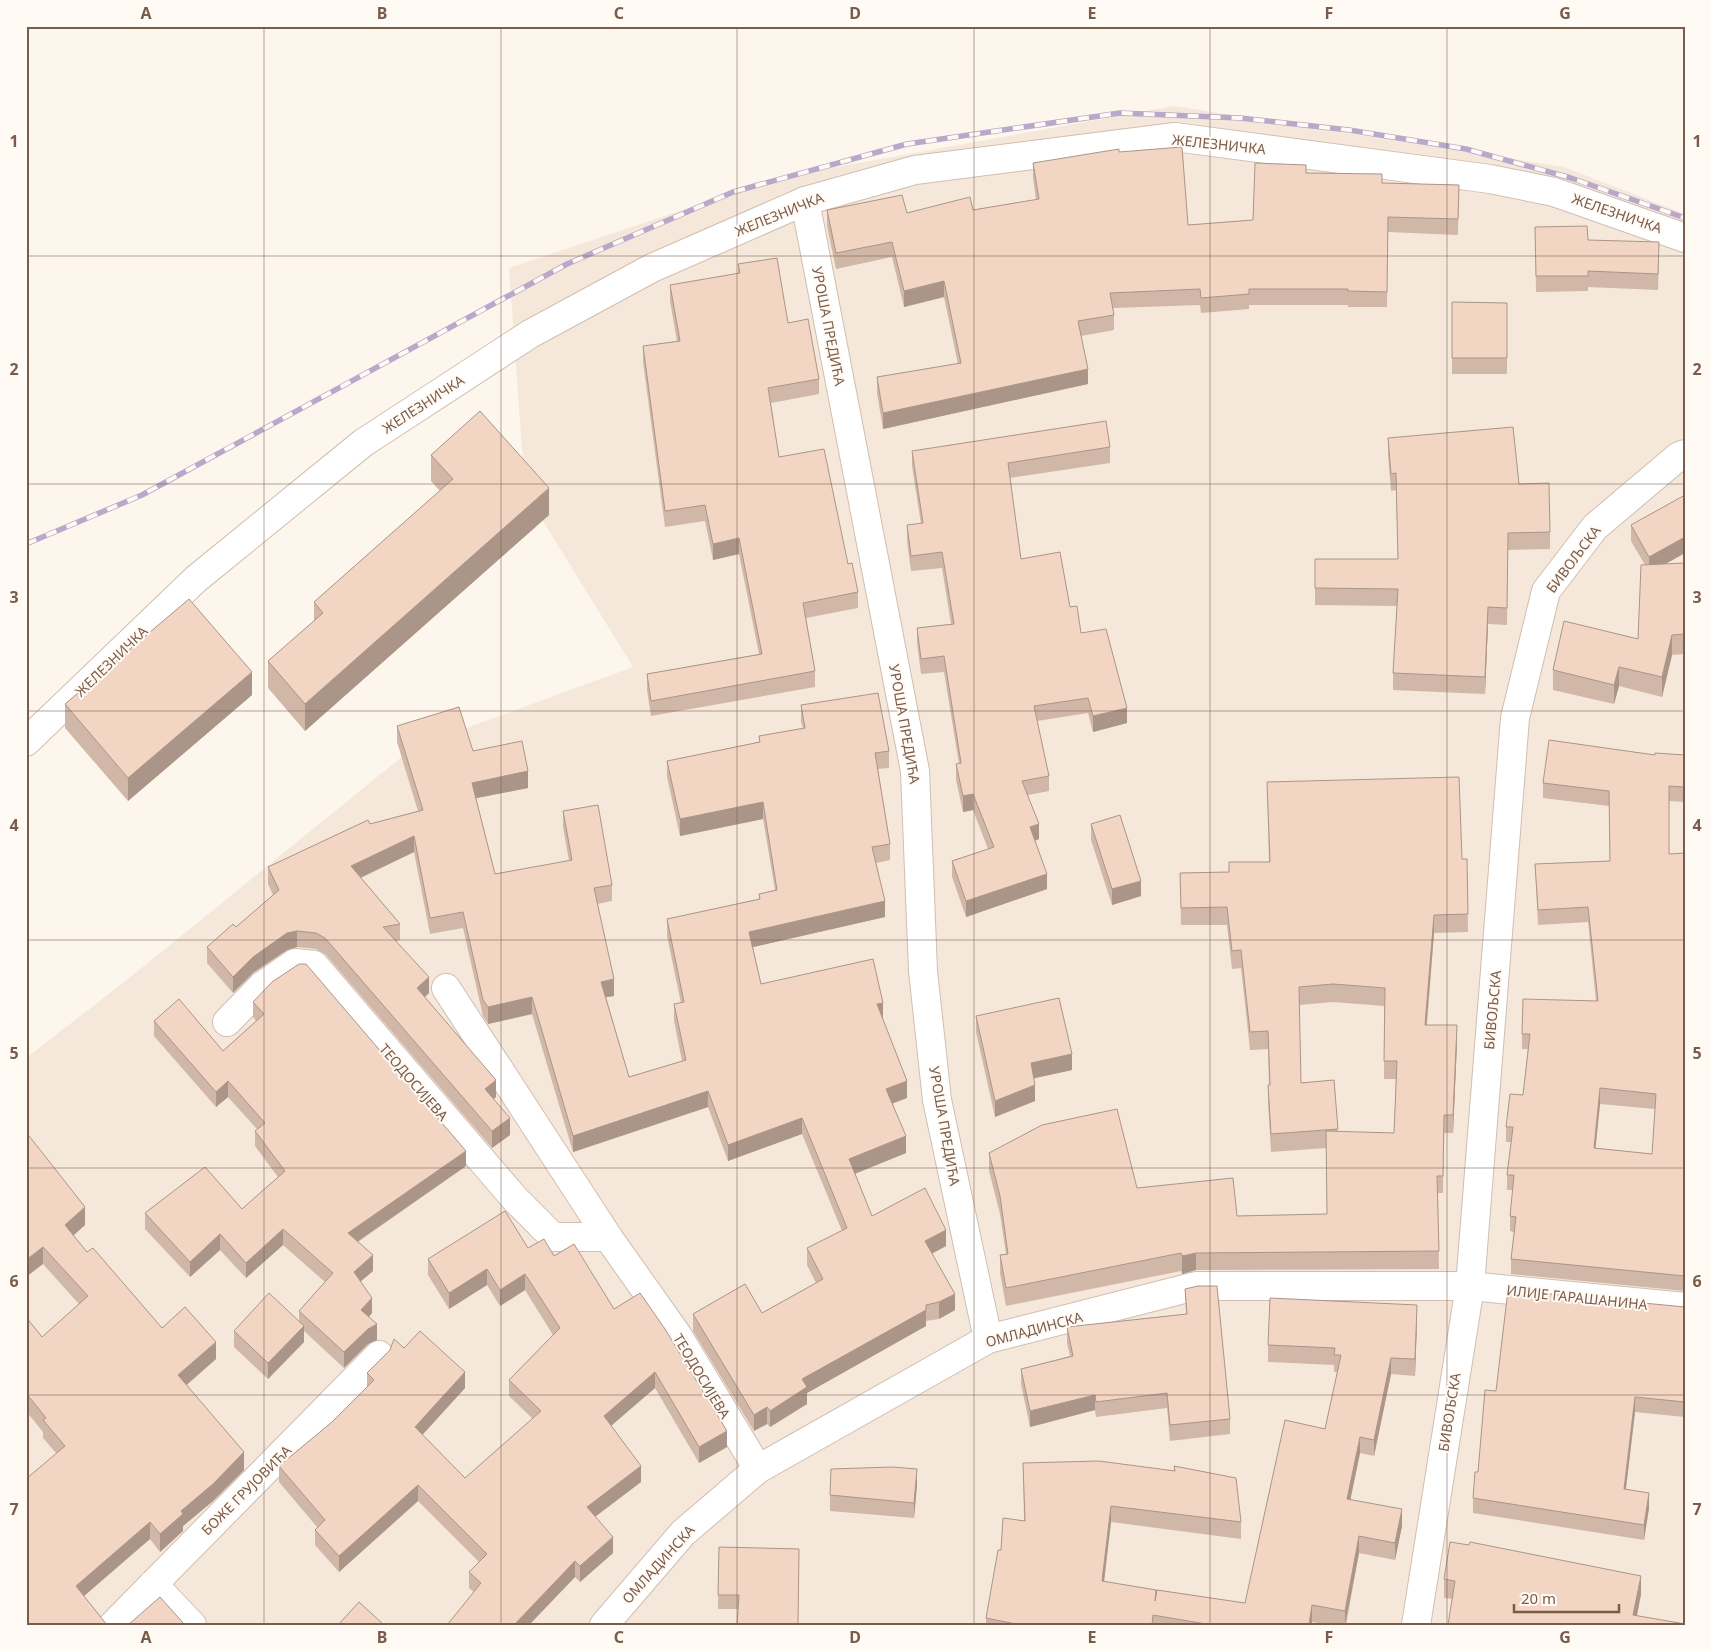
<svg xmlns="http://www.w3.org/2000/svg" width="1711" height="1651" font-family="'Noto Sans',sans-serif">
  <rect width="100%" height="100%" fill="#fdf6ec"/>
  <polygon fill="#f5e8da" points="1174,106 1564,167 1685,214 1685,1625 26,1625 26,1058 123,983 414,747 633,667 525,492 509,268 781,177"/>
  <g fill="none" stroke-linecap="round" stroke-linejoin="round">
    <defs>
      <g id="street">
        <polyline points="805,201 915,771 923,971 937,1100 988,1339"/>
        <polyline points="26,742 196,579 363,443 530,334 652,268 805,201 915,170 1175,137 1490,179 1554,192 1685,238"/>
        <polyline points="446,988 608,1237 678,1336 758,1469"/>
        <polyline points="227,1022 262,986 295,963 314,965 516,1200 553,1237 608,1237"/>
        <polyline points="153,1584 192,1625"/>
        <polyline points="113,1625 379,1355"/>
        <polyline points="604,1625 683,1533 758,1469 988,1339 1196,1286 1470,1286 1685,1307"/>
        <polyline points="1416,1625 1470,1286 1515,718 1546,591 1595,527 1679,456 1685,454"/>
      </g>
    </defs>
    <use href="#street" stroke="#d1beb0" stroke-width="30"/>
    <use href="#street" stroke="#fff" stroke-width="28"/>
    <defs>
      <polyline id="rail" points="26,544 142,495 567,264 733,192 907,144 1120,113 1240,118 1349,130 1466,149 1571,178 1685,218"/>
    </defs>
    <use href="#rail" stroke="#b9a8c9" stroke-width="5.5"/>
    <use href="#rail" stroke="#fffaf3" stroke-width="4" stroke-dasharray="11" stroke-linecap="butt"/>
  </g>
  <g fill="#d1b7a8" fill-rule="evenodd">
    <polygon points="1119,152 1188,225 1253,220 1306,173 1382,183 1459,185 1458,235 1388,232 1387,307 1348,307 1348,305 1249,305 1249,309 1201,313 1200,305 1113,308 1114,315 1114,330 1081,336 1088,384 883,429 877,393 877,377 958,364 944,297 904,307 892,257 836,269 827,226 827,210 907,213 973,210 1036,200 1033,178 1033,163"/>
    <polygon points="1535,227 1588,240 1659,258 1658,290 1588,287 1588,291 1536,292"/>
    <polygon points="738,264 788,323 819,379 819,394 771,403 779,457 848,564 858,592 858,608 806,618 815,671 815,687 651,716 647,690 647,674 759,654 739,554 713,560 705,521 665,527 643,362 643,346 677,341 670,301 670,285 738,274"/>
    <polygon points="1452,302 1507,303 1507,374 1452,374"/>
    <polygon points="1388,438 1519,484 1550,532 1550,549 1508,550 1507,625 1488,624 1485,694 1393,690 1393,673 1397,606 1315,605 1315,559 1398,559 1396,490 1391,491 1388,455"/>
    <polygon points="1110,447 1110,463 1010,478 1021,559 1070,607 1081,633 1127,723 1093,732 1088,713 1037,721 1049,776 1049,791 1028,795 1039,839 1035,841 1047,889 966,917 952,877 952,861 988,849 973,810 963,812 956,780 956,764 959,764 944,672 921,674 917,643 917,628 951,624 942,568 911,571 907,541 907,525 921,524 912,466 912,451"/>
    <polygon points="431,455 549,515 305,731 268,688 268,661 314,621 314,602 440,491 431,481"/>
    <polygon points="1685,495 1685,553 1665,564 1685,563 1685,654 1672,655 1662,697 1619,686 1614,704 1553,690 1553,670 1638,639 1645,565 1631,541 1631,525"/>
    <polygon points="252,695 128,801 65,728 65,704"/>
    <polygon points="801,705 889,751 889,768 878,769 890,844 890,860 876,863 885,917 753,947 761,984 883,1019 907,1098 892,1103 906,1153 855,1174 872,1216 946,1246 932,1254 955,1310 939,1319 926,1321 926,1326 807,1393 807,1404 770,1427 767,1424 754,1431 693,1331 693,1314 762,1313 816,1283 807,1265 807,1248 842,1231 802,1134 728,1161 708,1107 573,1152 532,1014 488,1024 483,1016 463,928 430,934 414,852 361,878 400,924 400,940 396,941 429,993 425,997 496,1097 494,1099 510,1135 492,1148 325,954 316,949 297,947 287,950 253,973 233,993 207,963 207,947 236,927 273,895 268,884 268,867 370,824 418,811 397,742 397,726 473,751 528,788 476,798 495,874 569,861 563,827 563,811 612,885 612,901 597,904 614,996 606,997 629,1077 682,1061 674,1021 674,1004 681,1003 667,936 667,919 759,899 759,894 775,890 763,819 680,836 667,777 667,761 759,742 759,736 803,728 801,722"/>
    <path d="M1655,755h30v47l-16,-1v53l16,-1v438l-174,-17v-15l3,-27 -4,-1v-15l3,-26h-6v-15l4,-33h-5v-15l17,-32 5,-46h-6v-15l74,-33 -8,-79 -50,3 -3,-61 75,-3 -1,-55 -66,-8v-15zM1600,1104l55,5 -3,45 -57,-6z"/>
    <path d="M1267,782l195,77h5l1,73 -34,1 -7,92 30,18 -4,90h-9l-1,60h-5l1,76 -243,1 -14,4 -1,-3 -175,35 -6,-33v-18l6,-1 -6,-40 -11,-43v-18l148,35 100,28 90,-2 -1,-66 -55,4 -3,-49v-18h1l-1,-36 -18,1 -9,-82 -9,1 -5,-44h-46l-1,-52 49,-1 40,-10zM1333,1002l51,4v73h12l-2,54 -56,-1 -4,-52 -33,3 -2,-78z"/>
    <polygon points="1091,824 1141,896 1112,905 1091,840"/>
    <polygon points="253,1002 466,1166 358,1242 373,1271 361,1281 372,1313 369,1317 377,1340 368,1344 344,1368 304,1331 304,1342 268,1379 234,1347 234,1331 299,1321 299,1311 325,1282 283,1245 246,1278 220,1250 190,1277 145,1229 145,1213 242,1209 278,1177 255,1146 255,1131 257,1129 228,1097 216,1107 154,1036 154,1021 223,1051 256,1021 253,1017"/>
    <polygon points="976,1016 1072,1070 1034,1078 1035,1101 995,1117 976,1032"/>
    <polygon points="26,1132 85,1225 73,1235 87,1252 162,1328 216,1359 187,1385 244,1470 213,1501 183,1526 183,1531 160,1552 150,1539 26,1625 56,1453 43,1438 43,1432 26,1411 26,1317 42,1337 79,1304 43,1264"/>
    <polygon points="528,1248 554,1256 614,1309 727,1447 699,1463 655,1388 611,1425 641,1482 595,1516 613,1553 580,1582 575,1577 529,1625 447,1625 474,1592 469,1588 469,1572 479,1562 418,1501 339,1572 315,1545 315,1530 317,1527 279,1482 279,1466 332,1422 367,1387 367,1373 404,1348 465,1388 422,1435 465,1478 533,1419 509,1396 509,1380 553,1335 525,1290 500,1306 487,1285 449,1309 428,1275 428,1259"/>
    <polygon points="1185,1289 1230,1419 1230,1434 1170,1441 1167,1408 1096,1417 1095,1410 1030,1427 1021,1384 1021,1369 1070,1356 1067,1343 1067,1327 1186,1314"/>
    <polygon points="1685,1307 1685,1417 1635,1412 1626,1489 1649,1508 1644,1540 1473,1513 1473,1498 1478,1472 1496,1391"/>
    <polygon points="1417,1322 1415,1376 1391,1374 1374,1456 1360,1453 1350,1500 1402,1526 1395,1560 1359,1553 1346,1625 1328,1625 1312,1622 1312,1625 986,1625 986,1618 1001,1550 1024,1521 1023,1463 1174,1471 1174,1466 1241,1522 1241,1539 1111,1522 1104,1582 1245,1603 1325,1429 1338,1372 1334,1372 1334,1365 1268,1362 1268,1345"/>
    <polygon points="917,1485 914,1518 830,1511 830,1495"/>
    <polygon points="719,1547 799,1549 738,1609 718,1609"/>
    <polygon points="1444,1579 1641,1594 1637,1616 1444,1598"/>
  </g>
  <g fill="#aa9588">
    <polygon points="944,281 944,297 904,307 904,291"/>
    <polygon points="1088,369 1088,384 883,429 883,413"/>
    <polygon points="549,488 549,515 305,731 305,704"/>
    <polygon points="1685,537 1685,553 1649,573 1649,557"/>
    <polygon points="739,538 739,554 713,560 713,544"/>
    <polygon points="1488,607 1488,624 1485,694 1485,677"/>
    <polygon points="1672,635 1672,655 1662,697 1662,677"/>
    <polygon points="1619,667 1619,686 1614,704 1614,685"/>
    <polygon points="252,672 252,695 128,801 128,778"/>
    <polygon points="1127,708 1127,723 1093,732 1093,716"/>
    <polygon points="528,771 528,788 472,799 472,783"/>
    <polygon points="973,794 973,810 963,812 963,796"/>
    <polygon points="763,802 763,819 680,836 680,819"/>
    <polygon points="1039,824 1039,839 1030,842 1030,827"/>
    <polygon points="414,836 414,852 351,882 351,866"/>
    <polygon points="1047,874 1047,889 966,917 966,901"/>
    <polygon points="1141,881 1141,896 1112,905 1112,889"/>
    <polygon points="885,901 885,917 749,948 749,932"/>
    <polygon points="1434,915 1434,933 1425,1042 1425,1025"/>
    <polygon points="297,931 297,947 287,950 253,973 233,993 233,977 253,957 287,933"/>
    <polygon points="429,977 429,993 417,1004 417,988"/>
    <polygon points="614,979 614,996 601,998 601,982"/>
    <polygon points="532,997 532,1014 488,1024 488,1007"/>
    <polygon points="883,1003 883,1019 877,1021 877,1004"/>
    <polygon points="1457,1025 1457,1043 1453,1133 1453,1115"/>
    <polygon points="1072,1054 1072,1070 1031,1079 1031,1063"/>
    <polygon points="496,1080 496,1097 485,1106 485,1089"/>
    <polygon points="228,1081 228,1097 216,1107 216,1092"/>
    <polygon points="907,1081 907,1098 886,1106 886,1089"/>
    <polygon points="1035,1085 1035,1101 995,1117 995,1101"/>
    <polygon points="1600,1088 1600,1104 1594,1163 1594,1148"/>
    <polygon points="708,1091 708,1107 573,1152 573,1136"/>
    <polygon points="510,1118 510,1135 492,1148 492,1131"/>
    <polygon points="802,1118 802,1134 728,1161 728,1145"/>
    <polygon points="906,1136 906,1153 849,1176 849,1159"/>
    <polygon points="466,1151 466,1166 348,1248 348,1233"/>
    <polygon points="85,1207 85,1225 65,1243 65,1225"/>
    <polygon points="283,1229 283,1245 246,1278 246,1263"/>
    <polygon points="946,1230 946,1246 925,1257 925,1241"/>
    <polygon points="220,1234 220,1250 190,1277 190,1262"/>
    <polygon points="43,1247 43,1264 26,1277 26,1260"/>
    <polygon points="1196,1253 1196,1270 1182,1274 1182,1256"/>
    <polygon points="373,1255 373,1271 354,1287 354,1272"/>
    <polygon points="487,1269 487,1285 449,1309 449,1293"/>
    <polygon points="525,1274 525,1290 500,1306 500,1290"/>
    <polygon points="955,1294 955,1310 939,1319 939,1302"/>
    <polygon points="372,1298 372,1313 361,1325 361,1310"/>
    <polygon points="1417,1305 1417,1322 1415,1376 1415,1359"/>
    <polygon points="926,1310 926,1326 807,1393 807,1404 770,1427 770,1411 802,1379"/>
    <polygon points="377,1324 377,1340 368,1344 344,1368 344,1352 368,1329"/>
    <polygon points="304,1326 304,1342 268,1379 268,1363"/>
    <polygon points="216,1342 216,1359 178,1392 178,1375"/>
    <polygon points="1391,1358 1391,1374 1374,1456 1374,1440"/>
    <polygon points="465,1372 465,1388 415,1443 415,1427"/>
    <polygon points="655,1372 655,1388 604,1432 604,1416"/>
    <polygon points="1095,1395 1095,1410 1030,1427 1030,1411"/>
    <polygon points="1635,1397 1635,1412 1624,1504 1624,1489"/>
    <polygon points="767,1407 767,1424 754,1431 754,1415"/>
    <polygon points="727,1431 727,1447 699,1463 699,1447"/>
    <polygon points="1360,1437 1360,1453 1347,1516 1347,1499"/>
    <polygon points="244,1452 244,1470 213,1501 183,1526 183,1531 160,1552 160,1534 181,1511"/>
    <polygon points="641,1466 641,1482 587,1523 587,1507"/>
    <polygon points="917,1469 917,1485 914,1518 914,1503"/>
    <polygon points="418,1485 418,1501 339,1572 339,1556"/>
    <polygon points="1649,1493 1649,1508 1644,1540 1644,1525"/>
    <polygon points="1111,1506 1111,1522 1102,1598 1102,1581"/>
    <polygon points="1402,1509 1402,1526 1395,1560 1395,1543"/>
    <polygon points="150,1522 150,1539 76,1603 76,1586"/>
    <polygon points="1359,1536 1359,1553 1345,1625 1345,1611"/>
    <polygon points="613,1537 613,1553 580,1582 580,1566"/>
    <polygon points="575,1561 575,1577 529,1625 514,1625"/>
    <polygon points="1641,1576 1641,1594 1635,1625 1633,1615"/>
    <polygon points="1312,1605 1312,1625 1309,1625"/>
  </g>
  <g fill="#f3d5c3" stroke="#aa9588" fill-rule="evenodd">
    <polygon points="1182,147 1188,225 1253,220 1255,163 1306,165 1306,173 1382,174 1382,183 1459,185 1458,219 1388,217 1387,292 1348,291 1348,289 1249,289 1249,294 1201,298 1200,289 1110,293 1114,315 1078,321 1088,369 883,413 877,377 961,363 944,281 904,291 892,242 836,253 827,210 902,195 907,213 970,197 973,210 1039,199 1033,163 1119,149 1119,152"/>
    <polygon points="1587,226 1588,240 1659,242 1658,274 1588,271 1588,276 1536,276 1535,227"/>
    <polygon points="777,258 788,323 808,319 819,379 768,388 779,457 824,449 848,564 852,563 858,592 803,603 815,671 651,701 647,674 762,654 739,538 713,544 705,505 665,511 643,346 680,341 670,285 740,273 738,264"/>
    <polygon points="1452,302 1507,303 1507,358 1452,358"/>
    <polygon points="480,411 549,488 305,704 268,661 323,613 314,602 453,479 431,455"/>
    <polygon points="1106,421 1110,447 1008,463 1021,559 1060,552 1070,607 1077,606 1081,633 1106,629 1127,708 1093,716 1088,698 1034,706 1049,776 1022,781 1039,824 1030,827 1047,874 966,901 952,861 994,847 973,794 963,796 956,764 961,763 944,656 921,659 917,628 954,624 942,552 911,556 907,525 923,523 912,451"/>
    <polygon points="1513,427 1519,484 1549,483 1550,532 1508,533 1507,608 1488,607 1485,677 1393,673 1398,589 1315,588 1315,559 1398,559 1396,473 1391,474 1388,438"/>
    <polygon points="1685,495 1685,537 1649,557 1631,525"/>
    <polygon points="1685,563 1685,634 1672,635 1662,677 1619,667 1614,685 1553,670 1564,621 1638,639 1641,565"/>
    <polygon points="189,599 252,672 128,778 65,704"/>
    <polygon points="878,693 889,751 875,753 890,844 872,847 885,901 749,932 761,984 873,959 883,1003 877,1004 907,1081 886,1089 906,1136 849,1159 872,1216 925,1188 946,1230 925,1241 955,1294 939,1302 926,1305 926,1310 802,1379 807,1387 770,1411 767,1407 754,1415 693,1314 745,1284 762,1313 823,1279 807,1248 847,1228 802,1118 728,1145 708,1091 573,1136 532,997 488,1007 483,1000 463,912 430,918 414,836 351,866 400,924 383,927 429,977 417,988 496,1080 485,1089 510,1118 492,1131 325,938 316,933 297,931 287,933 253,957 233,977 207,947 233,924 236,927 279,890 268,867 368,820 370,824 423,810 397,726 459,707 473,751 522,741 528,771 472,783 495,874 572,860 563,811 598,805 612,885 594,888 614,979 601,982 629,1077 686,1060 674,1004 684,1002 667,919 760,899 759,894 777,890 763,802 680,819 667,761 760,742 759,736 805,728 801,705"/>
    <path d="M1549,740l106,15v-2l30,2v32l-16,-1v68l16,-1v423l-174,-17 5,-42 -6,-1 4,-41h-7l6,-48h-7l4,-33 13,1 7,-61h-8l1,-35 75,2 -10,-94 -50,3 -3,-46 75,-3 -1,-70 -66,-8zM1600,1088l56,6 -4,60 -58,-6z"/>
    <polygon points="1459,777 1462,859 1467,859 1468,914 1434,915 1425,1025 1457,1025 1453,1115 1444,1115 1443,1176 1437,1176 1439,1251 1196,1253 1182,1256 1181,1253 1006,1288 1000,1255 1008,1254 1000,1196 989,1153 1042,1125 1117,1109 1137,1188 1233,1178 1237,1216 1327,1214 1326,1131 1394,1133 1397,1061 1384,1061 1385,988 1333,984 1299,987 1301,1083 1334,1080 1338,1129 1271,1134 1268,1085 1270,1085 1268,1031 1250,1032 1241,950 1232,951 1227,907 1181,908 1180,873 1229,872 1229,862 1270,862 1267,782"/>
    <polygon points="1120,815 1141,881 1112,889 1091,824"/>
    <polygon points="299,964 306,964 466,1151 348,1233 373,1255 354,1272 372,1298 361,1310 377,1324 368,1329 344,1352 299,1311 333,1273 283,1229 246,1263 220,1234 190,1262 145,1213 205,1167 242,1209 285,1171 255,1131 265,1123 228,1081 216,1092 154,1021 179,999 223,1051 264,1014 253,1002 272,982"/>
    <polygon points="1059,998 1072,1054 1031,1063 1035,1085 995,1101 976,1016"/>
    <polygon points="26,1132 85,1207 65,1225 87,1252 93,1248 162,1328 185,1307 216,1342 178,1375 244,1452 213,1484 181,1511 183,1514 160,1534 150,1522 76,1586 107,1625 26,1625 26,1479 65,1446 43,1420 46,1418 26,1393 26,1317 42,1337 88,1296 43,1247 26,1260"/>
    <polygon points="505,1211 528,1248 544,1239 554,1256 574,1244 614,1309 640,1293 665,1329 727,1431 699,1447 655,1372 604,1416 641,1466 587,1507 613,1537 580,1566 575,1561 514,1625 447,1625 481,1583 469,1572 487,1554 418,1485 339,1556 315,1530 325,1520 279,1466 332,1422 374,1380 367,1373 390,1350 394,1339 404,1348 420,1331 465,1372 415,1427 465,1478 541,1411 509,1380 560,1328 525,1274 500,1290 487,1269 449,1293 428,1259"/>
    <polygon points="1198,1286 1217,1286 1230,1419 1170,1425 1167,1393 1096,1402 1095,1395 1030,1411 1021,1369 1073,1356 1067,1327 1187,1314 1185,1289"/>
    <polygon points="1508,1290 1685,1307 1685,1402 1635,1397 1624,1489 1649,1493 1644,1525 1473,1498 1475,1472 1478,1472 1485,1390 1496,1391"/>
    <polygon points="269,1293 304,1326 268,1363 234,1331"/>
    <polygon points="1270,1298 1417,1305 1415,1359 1391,1358 1374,1440 1360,1437 1347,1499 1402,1509 1395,1543 1359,1536 1345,1611 1312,1605 1309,1625 1212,1625 1153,1615 1152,1625 1021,1625 986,1618 998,1550 1001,1550 1003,1518 1025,1521 1023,1463 1099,1461 1175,1471 1174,1466 1236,1478 1241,1522 1111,1506 1102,1581 1156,1590 1155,1601 1157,1590 1245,1603 1285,1420 1325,1429 1341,1355 1334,1355 1335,1348 1268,1345"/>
    <polygon points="892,1467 917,1469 914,1503 830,1495 831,1469"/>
    <polygon points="1450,1542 1469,1545 1470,1542 1641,1576 1633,1615 1685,1624 1685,1625 1448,1625 1455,1581 1444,1579"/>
    <polygon points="719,1547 799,1549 798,1625 737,1625 739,1595 718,1595"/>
    <polygon points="160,1597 185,1625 128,1625"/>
    <polygon points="359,1602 384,1625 338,1625"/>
  </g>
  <path fill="none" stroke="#7a5c4d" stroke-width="1" stroke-opacity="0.55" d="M264,26v1599M501,26v1599M737,26v1599M974,26v1599M1210,26v1599M1447,26v1599M26,256h1659M26,484h1659M26,711h1659M26,940h1659M26,1168h1659M26,1395h1659"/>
  <g text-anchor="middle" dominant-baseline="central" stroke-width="4" stroke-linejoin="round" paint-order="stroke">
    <g font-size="14" fill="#7a5c4d" stroke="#fffaf3">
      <text transform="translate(1219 144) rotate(6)">ЖЕЛЕЗНИЧКА</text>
      <text transform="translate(1617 213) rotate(19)">ЖЕЛЕЗНИЧКА</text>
      <text transform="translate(779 214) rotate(-22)">ЖЕЛЕЗНИЧКА</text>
      <text transform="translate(829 326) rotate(79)">УРОША ПРЕДИЋА</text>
      <text transform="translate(423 404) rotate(-33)">ЖЕЛЕЗНИЧКА</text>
      <text transform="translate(1573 559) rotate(-53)">БИВОЉСКА</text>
      <text transform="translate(111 661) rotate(-44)">ЖЕЛЕЗНИЧКА</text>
      <text transform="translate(905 724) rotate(80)">УРОША ПРЕДИЋА</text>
      <text transform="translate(1492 1010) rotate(-85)">БИВОЉСКА</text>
      <text transform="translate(414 1082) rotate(49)">ТЕОДОСИЈЕВА</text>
      <text transform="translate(945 1126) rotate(80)">УРОША ПРЕДИЋА</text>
      <text transform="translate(1577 1297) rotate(6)">ИЛИЈЕ ГАРАШАНИНА</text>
      <text transform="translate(1034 1329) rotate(-15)">ОМЛАДИНСКА</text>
      <text transform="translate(702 1376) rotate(59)">ТЕОДОСИЈЕВА</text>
      <text transform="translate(1449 1412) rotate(-81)">БИВОЉСКА</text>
      <text transform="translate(246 1490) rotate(-45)">БОЖЕ ГРУЈОВИЋА</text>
      <text transform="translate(658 1564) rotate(-48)">ОМЛАДИНСКА</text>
    </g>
  </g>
  <rect width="1711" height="1651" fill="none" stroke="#fffaf3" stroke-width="55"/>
  <path d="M1514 1604v8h105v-8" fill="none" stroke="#7a5c4d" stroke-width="2.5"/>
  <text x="1521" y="1604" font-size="15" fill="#7a5c4d" stroke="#fffaf3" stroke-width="4" paint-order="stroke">20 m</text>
  <rect x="28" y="28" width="1656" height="1596" fill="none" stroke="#7a5c4d" stroke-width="2"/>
  <g font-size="16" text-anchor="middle" font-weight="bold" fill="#7a5c4d">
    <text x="146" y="19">A</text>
    <text x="382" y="19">B</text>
    <text x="619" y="19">C</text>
    <text x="855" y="19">D</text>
    <text x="1092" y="19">E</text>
    <text x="1329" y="19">F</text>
    <text x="1565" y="19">G</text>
    <text x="14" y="147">1</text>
    <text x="1697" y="147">1</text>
    <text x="14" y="375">2</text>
    <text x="1697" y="375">2</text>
    <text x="14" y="603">3</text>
    <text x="1697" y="603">3</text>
    <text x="14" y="831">4</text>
    <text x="1697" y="831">4</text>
    <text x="14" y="1059">5</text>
    <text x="1697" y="1059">5</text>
    <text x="14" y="1287">6</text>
    <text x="1697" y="1287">6</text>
    <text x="14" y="1515">7</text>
    <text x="1697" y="1515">7</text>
    <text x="146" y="1643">A</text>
    <text x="382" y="1643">B</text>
    <text x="619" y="1643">C</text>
    <text x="855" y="1643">D</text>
    <text x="1092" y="1643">E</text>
    <text x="1329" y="1643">F</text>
    <text x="1565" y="1643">G</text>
  </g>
</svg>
